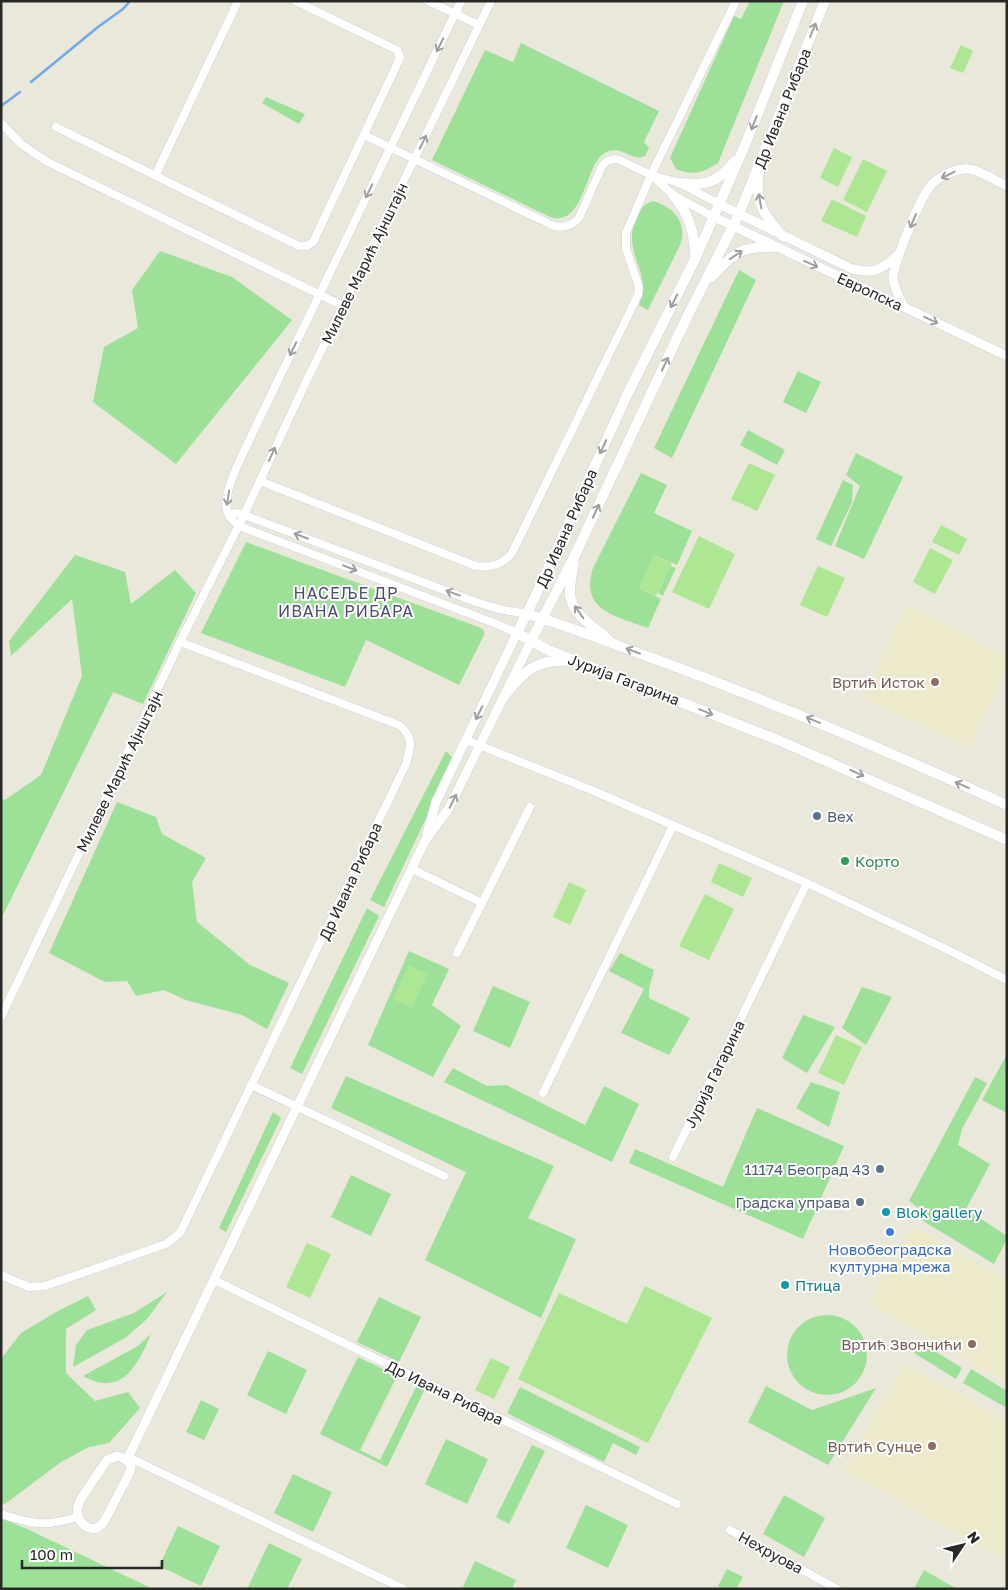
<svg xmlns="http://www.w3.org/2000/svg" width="1008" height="1590" font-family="'Golos Text',sans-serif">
  <rect width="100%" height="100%" fill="#eae8da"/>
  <g fill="#eceaca">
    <polygon points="906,606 974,640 975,643 1007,656 1007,666 970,749 863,699"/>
    <polygon points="912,1226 1007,1280 1007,1383 868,1304"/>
    <polygon points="904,1364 1007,1421 1007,1561 843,1471"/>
  </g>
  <g fill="#9de098">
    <path d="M750,1h34l-66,162c-16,10 -24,13 -42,6l-6,-11 64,-142 7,3z"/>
    <path d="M521,43l138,68 -15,31 5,6 -4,8c-13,7 -26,-15 -43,-1 -17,14 -19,73 -52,62l-118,-57 53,-110 28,12z"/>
    <polygon points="266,97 305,114 299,124 262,103"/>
    <path d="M653,201c20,6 34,20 28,42l-33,67 -9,-5c1,-5 4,-10 4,-15 0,-27 -18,-40 -8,-70 4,-10 7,-15 18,-19z"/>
    <polygon points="160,251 232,277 292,320 176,464 93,402 104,347 138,328 132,290"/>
    <polygon points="739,270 756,280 672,458 654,448"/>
    <polygon points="798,371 821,382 806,413 783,402"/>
    <polygon points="748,430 785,450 777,465 740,445"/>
    <polygon points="856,453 903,477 864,559 835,546 860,486 846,475"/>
    <path d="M641,473l26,12 -13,28 38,18 -15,34 -23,-10 -15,33 22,11 -13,29c-31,-12 -69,-17 -55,-60z"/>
    <polygon points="843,480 853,485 852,502 831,546 816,539"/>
    <polygon points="246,542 481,628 484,631 484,635 459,685 366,640 345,687 201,633"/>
    <polygon points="75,555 125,572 131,604 175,570 196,593 143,704 113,692 1,919 1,799 5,800 41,775 82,676 72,599 11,656 9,641"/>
    <polygon points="670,566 676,568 663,596 658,593"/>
    <polygon points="446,751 454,759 384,907 370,900"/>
    <polygon points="117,802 156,817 162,834 206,858 192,882 197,922 250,965 289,983 267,1029 242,1015 186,1000 164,990 136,996 127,981 105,982 49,953"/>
    <polygon points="367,908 379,916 302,1074 290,1068"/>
    <polygon points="409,951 449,969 432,1005 461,1026 433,1077 368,1045"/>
    <polygon points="620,953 654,970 649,989 649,998 690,1018 669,1055 621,1033 644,989 609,971"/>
    <polygon points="493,986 530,1002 510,1048 473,1031"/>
    <polygon points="862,987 892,997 866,1045 842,1028"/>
    <polygon points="803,1015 835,1027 807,1073 782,1058"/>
    <polygon points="1007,1054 1007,1113 982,1100"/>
    <polygon points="453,1068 487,1086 506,1085 585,1125 604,1086 639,1104 612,1162 444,1082"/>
    <polygon points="346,1076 554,1166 528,1218 576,1239 541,1318 425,1260 466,1172 331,1108"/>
    <polygon points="975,1077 987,1083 962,1129 958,1145 990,1164 966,1209 1007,1236 1007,1239 994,1264 915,1216 920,1209 909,1201"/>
    <polygon points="811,1082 840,1092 829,1127 796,1108"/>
    <polygon points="757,1108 844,1146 803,1239 629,1163 635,1149 723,1187"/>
    <polygon points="273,1112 281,1118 226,1232 219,1228"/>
    <polygon points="351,1175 391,1194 371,1236 331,1217"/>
    <polygon points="167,1292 147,1319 125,1338 73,1367 76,1345 87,1330 134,1313"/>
    <polygon points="88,1296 96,1310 66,1329 66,1373 95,1401 128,1392 140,1408 109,1443 89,1447 61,1462 5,1504 1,1503 1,1359 21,1333 58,1311"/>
    <polygon points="379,1297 421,1317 399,1362 357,1342"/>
    <circle cx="827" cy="1355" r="40"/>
    <path d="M151,1334c-13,31 -29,64 -68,42l55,-30z"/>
    <polygon points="920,1342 962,1368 956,1379 914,1353"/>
    <polygon points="268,1351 307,1370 286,1414 247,1395"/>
    <polygon points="358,1357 397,1376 360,1450 380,1460 417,1385 425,1389 387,1467 320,1434"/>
    <polygon points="971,1369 1007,1391 1007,1408 963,1383"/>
    <polygon points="766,1386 812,1410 876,1388 828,1465 748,1422"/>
    <polygon points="520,1387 640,1447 636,1455 613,1443 604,1462 507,1413"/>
    <polygon points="201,1400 219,1409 204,1440 186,1432"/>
    <polygon points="446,1439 488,1459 467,1504 425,1484"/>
    <polygon points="532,1445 545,1451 509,1524 496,1517"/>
    <polygon points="293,1474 332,1492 313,1532 274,1513"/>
    <polygon points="784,1495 825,1518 804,1557 763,1534"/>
    <polygon points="586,1505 628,1525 608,1568 566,1548"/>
    <polygon points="1,1518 25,1528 153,1589 1,1589"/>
    <polygon points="178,1526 220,1546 201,1586 159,1566"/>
    <polygon points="269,1543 302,1559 287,1589 247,1589"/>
    <polygon points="475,1561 516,1580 512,1589 462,1589"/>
    <polygon points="727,1569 743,1577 736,1589 724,1589 718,1586"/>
    <polygon points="924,1570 957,1589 914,1589"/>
  </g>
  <g fill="#ade794">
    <polygon points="961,45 973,51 963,73 950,68"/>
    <polygon points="834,148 852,157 838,187 820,178"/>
    <polygon points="863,159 887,171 867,212 843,200"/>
    <polygon points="832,199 866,216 857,237 821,221"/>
    <polygon points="749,463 775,475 757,511 731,499"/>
    <polygon points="941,525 967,539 959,555 932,542"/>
    <polygon points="699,536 735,554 709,609 672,592"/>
    <polygon points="930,548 953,560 935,594 913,582"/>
    <polygon points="654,555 672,563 656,596 639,588"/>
    <polygon points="818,566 845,578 827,617 800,605"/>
    <polygon points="719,863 752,878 743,897 711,882"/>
    <polygon points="569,882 586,890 570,925 553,917"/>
    <polygon points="705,894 734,909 709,960 679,946"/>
    <polygon points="409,965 427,974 412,1008 393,999"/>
    <polygon points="836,1035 862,1047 844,1085 818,1073"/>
    <polygon points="307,1243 331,1254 310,1298 286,1287"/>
    <polygon points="645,1286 712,1318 648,1443 518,1379 559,1293 627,1324"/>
    <polygon points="491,1358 510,1367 494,1399 475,1390"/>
  </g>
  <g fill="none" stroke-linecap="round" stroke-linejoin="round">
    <g stroke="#70a9ea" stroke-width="2.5">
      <polyline points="31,82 98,27 123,9 130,1"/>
      <polyline points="1,106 20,92"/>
    </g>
    <defs>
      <g id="minor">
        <polyline points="428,1 479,25"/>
        <path d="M461,1l-216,448c-7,15 -22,45 -18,61 1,7 7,12 12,16l255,97 23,10"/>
        <polyline points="1,123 21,144 46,161 343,306"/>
        <polyline points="56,127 299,246 307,246 313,242 400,58 397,50 295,1"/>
        <path d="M364,135l190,91c10,2 17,0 25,-8l23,-52 5,-5 7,-2 6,1 31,15 29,8 39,21"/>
        <polyline points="155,176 238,1"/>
        <polyline points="653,176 673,195 714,217"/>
        <path d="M260,481l216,85c15,2 26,-1 36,-13l126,-258 1,-8 -13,-38v-16l25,-58 85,-174"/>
        <polyline points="229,515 236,513 244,515 476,602 499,609 527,614"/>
        <polyline points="466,740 589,789 807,883 946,949 1007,980"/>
        <polyline points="412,869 482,903"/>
        <polyline points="457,953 530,807"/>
        <polyline points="1,1017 180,642 244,515 305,384 491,1"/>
        <polyline points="251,1085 444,1176"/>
        <polyline points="543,1093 673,826"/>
        <polyline points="673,1157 807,883"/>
        <path d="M1,1275l28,12 16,-1 121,-42 14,-11 226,-469c5,-17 8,-27 -7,-39l-219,-83"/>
        <polyline points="214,1280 677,1504"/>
        <polyline points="128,1457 404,1589"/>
        <path d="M1,1514c32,10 44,13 76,3"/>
        <polyline points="730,1530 837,1589"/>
      </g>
      <g id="tertiary">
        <path d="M719,204l133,65c22,5 31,1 46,-15"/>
        <polyline points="714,217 1007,356"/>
        <path d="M904,307c-4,-8 -10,-19 -11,-28 0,-15 26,-77 35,-90 7,-11 24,-19 36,-20 11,-2 32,12 43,17"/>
        <polyline points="427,834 436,802 517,633"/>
        <path d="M117,1456c7,2 11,4 14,10l-1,6 -26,50 -8,7c-17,-1 -22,-15 -16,-29l27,-40z"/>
        <polyline points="127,1460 425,841 449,808 531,641"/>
      </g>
      <g id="secondary">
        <polyline points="803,1 745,145 696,257 627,395 535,597 517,633 550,651 778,740 1007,840"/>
        <path d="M759,172c-5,29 5,45 25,65"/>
        <path d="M680,183c27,3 37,0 55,-22"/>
        <path d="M673,195c15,18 21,35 22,58"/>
        <path d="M710,278c25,-25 29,-32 66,-31"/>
        <path d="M574,564c-2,10 -5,22 -4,32 4,20 24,31 38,43"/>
        <path d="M527,614c42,12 83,29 125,44 120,44 238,94 355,147"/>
        <polyline points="531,641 575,555 688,315 739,214 825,1"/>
        <path d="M505,695c19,-23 32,-37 63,-34"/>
      </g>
    </defs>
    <use href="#minor" stroke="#d1d0e1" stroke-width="9"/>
    <use href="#tertiary" stroke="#d1d0e1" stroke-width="10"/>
    <use href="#secondary" stroke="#d1d0e1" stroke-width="11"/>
    <use href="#minor" stroke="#fff" stroke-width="8"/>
    <use href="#tertiary" stroke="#fff" stroke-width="9"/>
    <use href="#secondary" stroke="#fff" stroke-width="10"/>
  </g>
  <defs><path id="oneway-shaft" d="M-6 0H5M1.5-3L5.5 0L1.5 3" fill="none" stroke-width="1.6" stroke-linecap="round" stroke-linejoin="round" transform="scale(1.25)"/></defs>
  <g stroke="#9e9e9e">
    <use href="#oneway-shaft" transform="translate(813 30) rotate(-68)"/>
    <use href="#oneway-shaft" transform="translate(440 45) rotate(116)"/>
    <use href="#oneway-shaft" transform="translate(754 123) rotate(111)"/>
    <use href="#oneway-shaft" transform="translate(423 142) rotate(-64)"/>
    <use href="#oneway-shaft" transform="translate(948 175) rotate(154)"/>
    <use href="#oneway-shaft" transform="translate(369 191) rotate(116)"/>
    <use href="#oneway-shaft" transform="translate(760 201) rotate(-100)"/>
    <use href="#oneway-shaft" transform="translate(913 221) rotate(113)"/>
    <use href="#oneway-shaft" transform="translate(736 255) rotate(-34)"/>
    <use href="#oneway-shaft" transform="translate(811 264) rotate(25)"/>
    <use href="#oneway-shaft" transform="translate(674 301) rotate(117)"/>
    <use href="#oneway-shaft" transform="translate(931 320) rotate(25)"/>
    <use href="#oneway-shaft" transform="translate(293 349) rotate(116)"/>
    <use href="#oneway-shaft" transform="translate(665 364) rotate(-65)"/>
    <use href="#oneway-shaft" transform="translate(603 447) rotate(115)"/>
    <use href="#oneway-shaft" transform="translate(272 454) rotate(-66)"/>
    <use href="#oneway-shaft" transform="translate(228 498) rotate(99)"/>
    <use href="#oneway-shaft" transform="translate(596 511) rotate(-65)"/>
    <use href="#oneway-shaft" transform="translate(301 536) rotate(-159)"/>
    <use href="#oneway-shaft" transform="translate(350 568) rotate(21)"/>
    <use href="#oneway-shaft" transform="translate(453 593) rotate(-160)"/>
    <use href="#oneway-shaft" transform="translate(579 612) rotate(-125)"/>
    <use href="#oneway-shaft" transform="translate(633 651) rotate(-159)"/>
    <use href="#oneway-shaft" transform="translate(706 712) rotate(22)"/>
    <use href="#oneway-shaft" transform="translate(479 713) rotate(116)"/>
    <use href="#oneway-shaft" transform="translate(813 720) rotate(-157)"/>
    <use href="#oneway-shaft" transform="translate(857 773) rotate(24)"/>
    <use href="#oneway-shaft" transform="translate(962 785) rotate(-156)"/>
    <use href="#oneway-shaft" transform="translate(453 801) rotate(-63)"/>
  </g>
  <g fill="#8d6e63" stroke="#fff" stroke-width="2">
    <circle cx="935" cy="682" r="5"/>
    <circle cx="972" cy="1344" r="5"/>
    <circle cx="932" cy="1446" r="5"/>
  </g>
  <g fill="#5c6f8a" stroke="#fff" stroke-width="2">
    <circle cx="817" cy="816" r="5"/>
    <circle cx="880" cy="1169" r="5"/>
    <circle cx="860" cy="1202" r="5"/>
  </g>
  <circle fill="#2e9e5b" stroke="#fff" stroke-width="2" cx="845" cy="861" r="5"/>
  <g fill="#0f9aa8" stroke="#fff" stroke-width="2">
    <circle cx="886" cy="1212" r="5"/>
    <circle cx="785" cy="1285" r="5"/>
  </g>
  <circle fill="#3f7fe0" stroke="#fff" stroke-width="2" cx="890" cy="1232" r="5"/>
  <g text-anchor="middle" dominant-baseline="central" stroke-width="4" stroke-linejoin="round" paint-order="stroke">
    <g font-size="15" fill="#282828" stroke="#fff">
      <text transform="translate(782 108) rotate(-68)">Др Ивана Рибара</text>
      <text transform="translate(364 263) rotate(-64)">Милеве Марић Ајнштајн</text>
      <text transform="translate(870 291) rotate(25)">Европска</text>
      <text transform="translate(566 528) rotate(-66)">Др Ивана Рибара</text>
      <text transform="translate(624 679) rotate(21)">Јурија Гагарина</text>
      <text transform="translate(119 771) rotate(-64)">Милеве Марић Ајнштајн</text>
      <text transform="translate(350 881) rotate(-65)">Др Ивана Рибара</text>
      <text transform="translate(714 1074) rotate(-64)">Јурија Гагарина</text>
      <text transform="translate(445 1392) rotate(26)">Др Ивана Рибара</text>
      <text transform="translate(771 1552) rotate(29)">Нехруова</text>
    </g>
    <g font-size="15" fill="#785e54" stroke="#fff" text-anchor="end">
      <text x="925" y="682">Вртић Исток</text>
      <text x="962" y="1344">Вртић Звончићи</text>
      <text x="922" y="1446">Вртић Сунце</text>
    </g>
    <g font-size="15" fill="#4e5e75" stroke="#fff" text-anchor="end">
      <text x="827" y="816" text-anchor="start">Bex</text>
      <text x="870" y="1169">11174 Београд 43</text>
      <text x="850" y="1202">Градска управа</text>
    </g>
    <g font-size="15" fill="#27864d" stroke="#fff" text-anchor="start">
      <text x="855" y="861">Корто</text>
    </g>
    <g font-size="15" fill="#0d838f" stroke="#fff" text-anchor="start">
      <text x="896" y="1212">Blok gallery</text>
      <text x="795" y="1285">Птица</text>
    </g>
    <g font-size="15" fill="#366cbe" stroke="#fff">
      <text x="890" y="1249">Новобеоградска<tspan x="890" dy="17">културна мрежа</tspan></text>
    </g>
    <g font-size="16" letter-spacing="1" fill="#4f4b77" stroke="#fff">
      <text x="346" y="593">НАСЕЉЕ ДР<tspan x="346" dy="18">ИВАНА РИБАРА</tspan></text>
    </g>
  </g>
  <rect width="1008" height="1590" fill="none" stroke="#282828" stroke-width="5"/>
  <g transform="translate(963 1545) rotate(55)" stroke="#ffffff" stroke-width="4" paint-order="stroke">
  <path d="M0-4L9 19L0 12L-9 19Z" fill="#282828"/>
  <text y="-8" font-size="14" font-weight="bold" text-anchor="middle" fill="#282828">N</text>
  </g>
  <path d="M22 1560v8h140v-8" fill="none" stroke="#282828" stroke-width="2.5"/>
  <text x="30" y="1560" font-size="15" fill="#282828" stroke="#ffffff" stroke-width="4" paint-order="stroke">100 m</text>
</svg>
